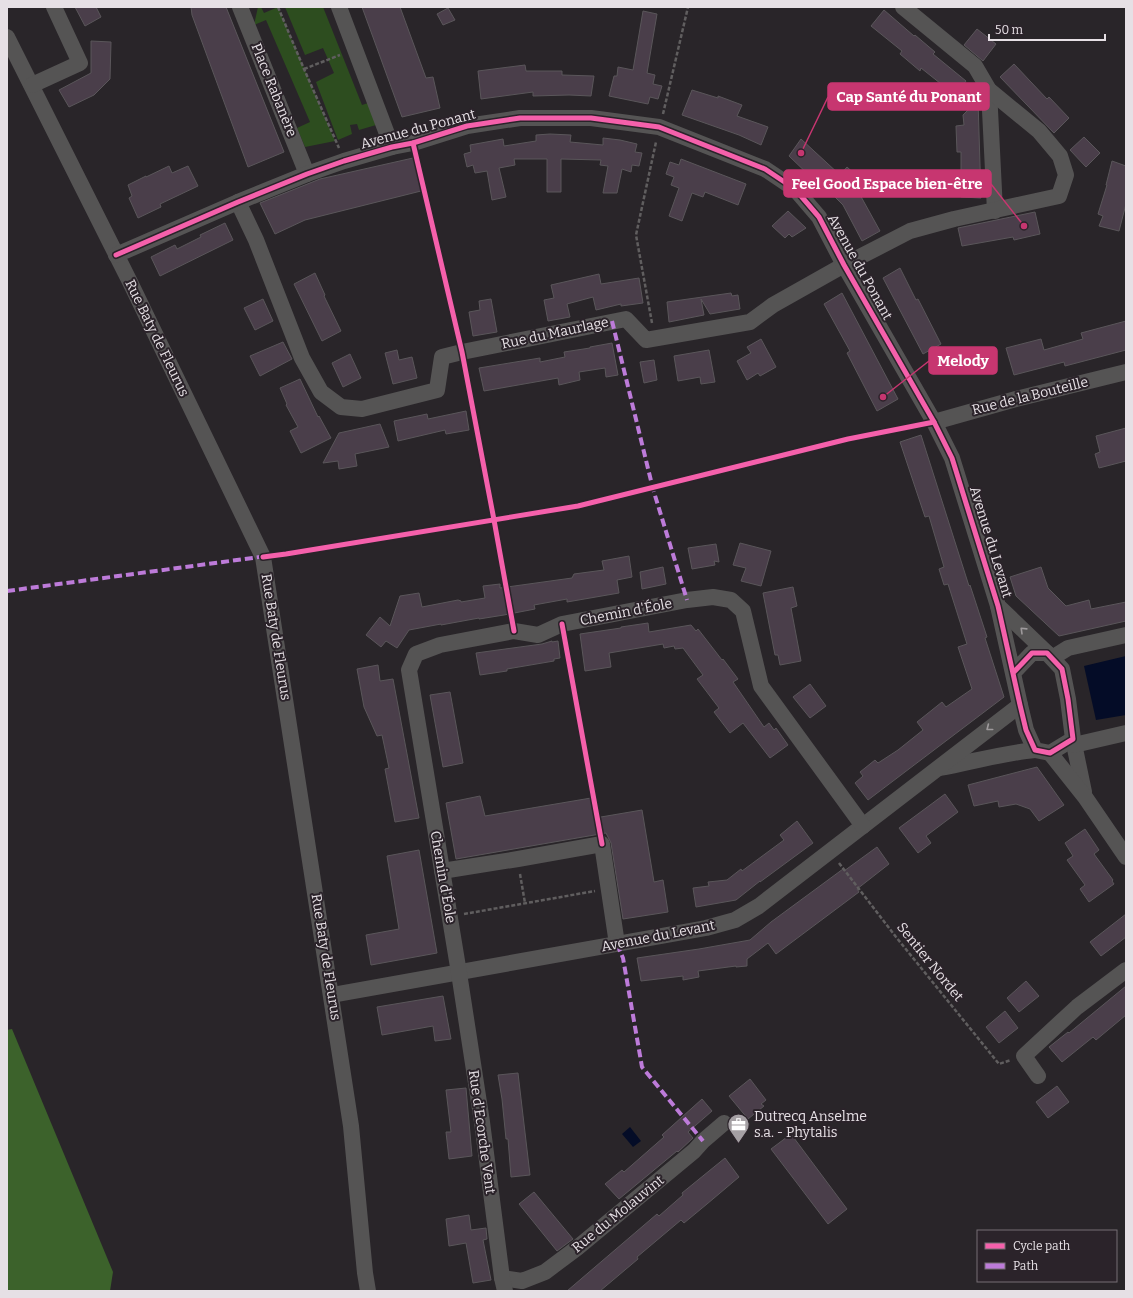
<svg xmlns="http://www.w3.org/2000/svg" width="1133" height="1298" font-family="Bitter,serif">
  <rect width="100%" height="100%" fill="#292529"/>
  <g fill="#2d4d1f">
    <polygon points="258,7 261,7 264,13 278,7 335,141 305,147 297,128 310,122 266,20 254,25"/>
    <polygon points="285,7 323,7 362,105 374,101 383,123 359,130 357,124 350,125 352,134 338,140 316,82 334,73 323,48 305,55"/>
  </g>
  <polygon fill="#3c622b" points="12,1029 113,1272 110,1291 7,1291 7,1030"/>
  <g fill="#040c27">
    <polygon points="1126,656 1126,715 1096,720 1084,666"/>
    <polygon points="630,1127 641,1141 633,1147 622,1134"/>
  </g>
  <g fill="#4a3e4a" stroke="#5a565a">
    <polygon points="75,7 96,7 101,17 85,26"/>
    <polygon points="191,7 226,7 284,152 248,167 192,15"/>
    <polygon points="362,7 400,7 426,78 433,77 440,108 402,117"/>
    <polygon points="448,8 455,20 443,25 437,14"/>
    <polygon points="884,10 914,36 915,35 935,52 933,54 966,81 955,95 921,68 920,71 900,54 902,51 871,26"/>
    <polygon points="643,11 657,14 647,73 655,75 653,84 662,86 658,99 650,97 648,104 609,96 614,76 617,76 618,67 633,70"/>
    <polygon points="977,29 996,44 983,61 964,45"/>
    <polygon points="91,41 111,42 110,79 94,95 69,107 59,90 91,73"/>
    <polygon points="1014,64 1047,99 1049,97 1069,118 1054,133 1000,77"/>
    <polygon points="525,65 526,71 562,71 562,75 594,76 591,96 569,95 533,96 533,92 481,99 478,71"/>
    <polygon points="692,90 718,98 718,96 742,105 737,116 768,127 761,145 739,135 682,115"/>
    <polygon points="978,100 981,198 961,197 961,152 957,152 956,126 964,125 963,115"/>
    <polygon points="550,134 571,135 570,142 603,145 603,138 620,140 637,144 635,152 642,153 639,166 632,165 631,172 622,169 617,193 603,193 608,166 600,165 601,160 561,159 561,192 547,192 547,159 514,159 515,165 499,168 506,197 492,200 487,171 475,173 473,165 467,167 464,154 471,152 470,145 503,139 504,146 536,141 536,135"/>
    <polygon points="1084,137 1100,153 1086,167 1070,150"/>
    <polygon points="801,139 840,175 847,167 868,186 859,193 880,231 862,241 843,205 816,178 814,180 789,156"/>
    <polygon points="413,158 421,191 305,220 275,234 260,203 320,179"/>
    <polygon points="681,159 746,184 738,205 705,192 703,197 692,193 682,221 669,216 679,188 671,185 674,177 666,174 670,162 679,165"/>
    <polygon points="1112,161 1126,166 1126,204 1119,231 1099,226 1103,216 1098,214 1107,185 1106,185"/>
    <polygon points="169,166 172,173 188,166 198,186 160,204 161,207 138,218 129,198 132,196 128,185 146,176 146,177"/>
    <polygon points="788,211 806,228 792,237 789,234 785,238 772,226"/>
    <polygon points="1035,212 1040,234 1014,240 1013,237 962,246 958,228"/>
    <polygon points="225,223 233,240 160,276 151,257 175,245 177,249 201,237 200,235"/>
    <polygon points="900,268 916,300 918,299 941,344 923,354 883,278"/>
    <polygon points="315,273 325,295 324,296 341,331 322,341 294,284"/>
    <polygon points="599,274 601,284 639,278 643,303 621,306 621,304 596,310 593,297 567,304 570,317 548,321 544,300 554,298 551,285"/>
    <polygon points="731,293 732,296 738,295 740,309 710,314 701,299 704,315 669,322 667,302"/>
    <polygon points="842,293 898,399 877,411 847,353 850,351 824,304"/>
    <polygon points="263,299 273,321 255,330 244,308"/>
    <polygon points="491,299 497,332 473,336 469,312 480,310 479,301"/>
    <polygon points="1126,321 1126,350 1065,366 1064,362 1014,375 1006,348 1041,339 1044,350 1083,339 1081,333"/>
    <polygon points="761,339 776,367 760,376 758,373 747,380 737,361 751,353 747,347"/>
    <polygon points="283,342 292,359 260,376 250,356"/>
    <polygon points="612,343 618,375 606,377 605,368 579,372 580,380 559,385 558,378 484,391 479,368 540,358 540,362 565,357 564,352 590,348 590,347"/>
    <polygon points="397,350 399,360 412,357 417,378 393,384 385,353"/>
    <polygon points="709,350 715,382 701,384 700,377 678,381 674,356"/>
    <polygon points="350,354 361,378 343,387 332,363"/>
    <polygon points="654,360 657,380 644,383 640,362"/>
    <polygon points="300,379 318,417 319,416 331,438 301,453 290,431 298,427 286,405 287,404 280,388"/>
    <polygon points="466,411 469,430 446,434 445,430 398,441 394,421 427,414 428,419"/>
    <polygon points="380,424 389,447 355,454 357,466 339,469 338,461 323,463 339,433"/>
    <polygon points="1126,428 1126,461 1099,468 1095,454 1100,452 1096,436"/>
    <polygon points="921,435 969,586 970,585 987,637 985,638 1004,697 868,800 855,783 863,776 860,772 875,760 878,763 898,750 923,730 917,722 942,702 946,707 972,689 958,647 967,644 948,584 944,585 939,569 944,567 929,516 925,517 900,442"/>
    <polygon points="740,543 771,551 761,586 741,581 746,568 733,565"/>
    <polygon points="716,544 719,562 714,561 715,565 692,569 688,548"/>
    <polygon points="629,556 632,577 617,580 619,593 567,602 567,599 534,605 535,609 504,615 479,619 479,618 441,625 441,624 409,630 397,648 386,641 381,647 366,635 380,617 390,626 400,596 419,593 422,607 458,600 461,601 461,602 485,598 483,586 500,584 500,588 572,578 574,574 604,570 602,561"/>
    <polygon points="663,567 666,584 642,589 640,572"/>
    <polygon points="1041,567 1048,588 1066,606 1089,600 1091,609 1126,602 1126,621 1059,636 1016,596 1010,577"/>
    <polygon points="793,587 797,606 791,608 801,661 780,665 778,655 775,655 763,593"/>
    <polygon points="648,623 649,632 691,625 696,631 698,629 722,660 723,659 738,679 733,682 764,727 769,723 774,730 776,728 788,745 770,758 743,723 730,733 714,712 719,708 697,679 703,675 683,648 675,649 674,646 664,648 663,644 609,653 611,667 585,671 580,634 621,628 621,627"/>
    <polygon points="552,641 552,642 558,641 560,658 554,659 554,661 507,669 507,671 480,675 476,653 542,644"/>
    <polygon points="378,665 380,681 393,679 419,818 395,822 385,769 389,768 382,735 377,736 364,707 357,669"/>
    <polygon points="810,684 826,706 810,718 793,697"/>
    <polygon points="450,692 463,763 443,767 430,695"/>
    <polygon points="1037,767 1064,805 1039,821 1030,809 1016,804 999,807 998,801 974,806 968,785"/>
    <polygon points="945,794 958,812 926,836 931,843 918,853 899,828"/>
    <polygon points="480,796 485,816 591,798 595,818 642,810 654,882 663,880 668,912 623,919 611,843 606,833 456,859 446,803"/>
    <polygon points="797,821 813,843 760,882 760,881 736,900 696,907 693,888 709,886 708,882 727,880 741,869 742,871 784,840 780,835"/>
    <polygon points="1085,829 1099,850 1094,854 1113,880 1112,881 1114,884 1089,902 1080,889 1085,885 1067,860 1073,856 1065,843"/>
    <polygon points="877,847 889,864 857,889 859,892 776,954 768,943 747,959 747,966 736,967 736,966 698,971 699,977 683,980 683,976 641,981 637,958 699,949 750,940 771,922 843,869 844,871"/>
    <polygon points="419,850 437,953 371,965 366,935 399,929 387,856"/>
    <polygon points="1126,914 1126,937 1101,956 1090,942"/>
    <polygon points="1026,981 1039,996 1019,1012 1007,998"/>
    <polygon points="1126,986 1126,1015 1096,1040 1093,1037 1062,1062 1049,1047 1068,1032 1069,1033"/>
    <polygon points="443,996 451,1039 435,1041 433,1026 382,1035 377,1007"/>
    <polygon points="1005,1011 1018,1028 999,1043 986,1027"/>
    <polygon points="518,1073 530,1175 511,1177 508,1139 506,1139 502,1099 498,1075"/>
    <polygon points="750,1079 766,1100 761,1104 764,1106 748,1119 729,1096"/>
    <polygon points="1057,1086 1069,1102 1048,1118 1036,1102"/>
    <polygon points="466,1088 472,1156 449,1159 446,1132 451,1132 446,1090"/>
    <polygon points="702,1099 712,1111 688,1132 693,1138 678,1152 677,1151 619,1199 605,1184 622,1170 624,1172 664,1137 662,1135"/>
    <polygon points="791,1134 847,1209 828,1224 771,1149"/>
    <polygon points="725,1158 739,1177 707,1204 684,1223 681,1220 637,1257 638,1259 600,1291 567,1291 657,1214 659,1216 683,1195 682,1193"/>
    <polygon points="534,1192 573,1239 557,1251 519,1204"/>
    <polygon points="469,1215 471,1230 486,1228 487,1239 483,1240 491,1280 473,1283 466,1243 449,1246 446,1219"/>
  </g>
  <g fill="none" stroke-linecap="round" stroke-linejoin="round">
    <g stroke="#605e5f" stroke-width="2.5" stroke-dasharray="4 2" stroke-linecap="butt">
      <polyline points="278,7 304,69 339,148"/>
      <polyline points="304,69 340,55"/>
      <polyline points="663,114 688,7"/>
      <polyline points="652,323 636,235 656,142"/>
      <polyline points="839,863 896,937 999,1064 1011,1060"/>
      <polyline points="520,874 525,903"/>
      <polyline points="464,914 595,891"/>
    </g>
    <g stroke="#555454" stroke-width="16">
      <polyline points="240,7 307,174"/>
      <polyline points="339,7 392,147"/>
      <polyline points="7,37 130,282 263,557 351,1126 365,1273 368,1291"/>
      <polyline points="32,85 80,63 54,7"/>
      <polyline points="989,90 995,211"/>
      <polyline points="238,202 256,240 302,358 321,392 341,407 362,409 437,390 442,357 462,352 626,319 646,340 750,322 773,305 844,265 910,231 954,219 1059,196 1066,175 1060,156 1039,131 989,90 975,66 903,7"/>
      <polyline points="116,255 238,202 307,174 344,161 392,147 413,143 467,126 520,118 591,118 659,127 765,169 795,189 819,217 844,265 934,422 952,458 998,606 1020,705 1026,730 1035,750 1050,753 1073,739 1068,699 1062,669 1047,653 1032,653 1013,673"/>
      <polyline points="934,422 1016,399 1126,372"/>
      <polyline points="998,606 1047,653"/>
      <polyline points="1052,658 1068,648 1126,635"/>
      <polyline points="1073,739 1084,792"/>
      <polyline points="1074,745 1126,733"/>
      <polyline points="1050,753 1085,797 1126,857"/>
      <path d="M940,768c32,-6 63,-15 95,-18"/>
      <polyline points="442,871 518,859 602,844 617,944"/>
      <polyline points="332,995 706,928 735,920 759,906 1020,705"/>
      <polyline points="1038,1076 1024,1056 1077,1007 1126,970"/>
      <polyline points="502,1278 522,1281 545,1272 577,1248 694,1151 703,1141 724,1123"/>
      <polyline points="505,1291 502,1278 482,1122 459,973 409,670 416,654 440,645 514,631 538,635 562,624 687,600 713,597 731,600 743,611 761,686 863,826"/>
    </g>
    <g stroke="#bd7bd9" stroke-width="4" stroke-dasharray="8 4" stroke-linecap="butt">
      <polyline points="612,321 653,489 687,600"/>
      <polyline points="7,591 267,556"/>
      <polyline points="617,944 623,958 642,1067 703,1141"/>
    </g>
    <defs>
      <g id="cycleway">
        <polyline points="413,143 462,352 494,520 514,631"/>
        <polyline points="116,255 238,202 307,174 344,161 392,147 413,143 467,126 520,118 591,118 659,127 765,169 795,189 819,217 844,265 934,422 952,458 998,606 1020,705 1026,730 1035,750 1050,753 1073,739 1068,699 1062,669 1047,653 1032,653 1013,673"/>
        <polyline points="263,557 286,554 578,506 848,439 934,422"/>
        <polyline points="562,624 602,844"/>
      </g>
    </defs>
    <use href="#cycleway" stroke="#2b232a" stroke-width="8"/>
    <use href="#cycleway" stroke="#f560ab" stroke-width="5"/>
  </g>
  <defs><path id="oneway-chevron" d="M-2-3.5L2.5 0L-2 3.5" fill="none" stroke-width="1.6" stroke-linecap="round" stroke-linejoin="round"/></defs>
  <g stroke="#9e9a9c">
    <use href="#oneway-chevron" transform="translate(1023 630) rotate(-136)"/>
    <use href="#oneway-chevron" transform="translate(989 728) rotate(142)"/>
  </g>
  <defs>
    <symbol id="office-pin" viewBox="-11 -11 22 30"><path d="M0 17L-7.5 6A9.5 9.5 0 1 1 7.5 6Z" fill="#a49fa3" stroke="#2b232a"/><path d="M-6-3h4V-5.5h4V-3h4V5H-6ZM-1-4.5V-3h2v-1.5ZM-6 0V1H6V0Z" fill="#fff"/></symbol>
  </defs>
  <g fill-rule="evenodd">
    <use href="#office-pin" x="726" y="1112" width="25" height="34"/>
  </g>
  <g text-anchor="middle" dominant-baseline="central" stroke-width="4" stroke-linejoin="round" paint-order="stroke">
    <g font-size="14" fill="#e6e0e5" stroke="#2b232a">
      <text transform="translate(274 90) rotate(68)">Place Rabanère</text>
      <text transform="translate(418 129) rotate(-15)">Avenue du Ponant</text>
      <text transform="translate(860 267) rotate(61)">Avenue du Ponant</text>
      <text transform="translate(555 333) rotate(-12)">Rue du Maurlage</text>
      <text transform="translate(157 338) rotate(64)">Rue Baty de Fleurus</text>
      <text transform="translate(1030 396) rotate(-14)">Rue de la Bouteille</text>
      <text transform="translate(991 542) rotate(73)">Avenue du Levant</text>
      <text transform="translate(626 612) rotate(-11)">Chemin d'Éole</text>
      <text transform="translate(276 637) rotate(81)">Rue Baty de Fleurus</text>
      <text transform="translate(443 877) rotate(80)">Chemin d'Éole</text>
      <text transform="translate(658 936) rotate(-11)">Avenue du Levant</text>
      <text transform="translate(326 957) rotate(81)">Rue Baty de Fleurus</text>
      <text transform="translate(930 962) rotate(51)">Sentier Nordet</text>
      <text transform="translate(482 1132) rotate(82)">Rue d'Ecorche Vent</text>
      <text transform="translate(618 1214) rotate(-39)">Rue du Molauvint</text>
    </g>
    <g font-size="14" fill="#e6e0e5" stroke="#2b232a" text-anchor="start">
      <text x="754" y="1116">Dutrecq Anselme<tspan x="754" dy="16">s.a. - Phytalis</tspan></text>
    </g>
  </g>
  <path fill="none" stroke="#c73670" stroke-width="1.5" d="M801 153L828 97M1024 226L991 184M883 397L929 361"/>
  <g fill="#c73670" stroke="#2b232a" stroke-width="1.5">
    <circle cx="801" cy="153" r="4"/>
    <circle cx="1024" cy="226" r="4"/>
    <circle cx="883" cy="397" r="4"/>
  </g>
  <g fill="#c73670" stroke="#c73670" stroke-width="1.5">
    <rect x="828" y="83" width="161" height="27" rx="4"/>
    <rect x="784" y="170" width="207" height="27" rx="4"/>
    <rect x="929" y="347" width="68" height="27" rx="4"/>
  </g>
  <g font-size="15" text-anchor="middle" font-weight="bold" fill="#fff">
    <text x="909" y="102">Cap Santé du Ponant</text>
    <text x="887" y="189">Feel Good Espace bien-être</text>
    <text x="963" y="366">Melody</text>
  </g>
  <rect width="1133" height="1298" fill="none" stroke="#e6e0e5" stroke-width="16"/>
  <rect x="977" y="1230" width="140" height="52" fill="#2b232a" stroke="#766f75"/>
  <rect x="985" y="1243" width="20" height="6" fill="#f560ab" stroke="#766f75"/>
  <text x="1013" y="1250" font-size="12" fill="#e6e0e5">Cycle path</text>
  <rect x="985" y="1263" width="20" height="6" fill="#bd7bd9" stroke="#766f75"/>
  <text x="1013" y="1270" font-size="12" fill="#e6e0e5">Path</text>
  <path d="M989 34v6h116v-6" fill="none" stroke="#e6e0e5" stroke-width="2"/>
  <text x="995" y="34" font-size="12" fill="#e6e0e5" stroke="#2b232a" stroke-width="3" paint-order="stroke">50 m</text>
</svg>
